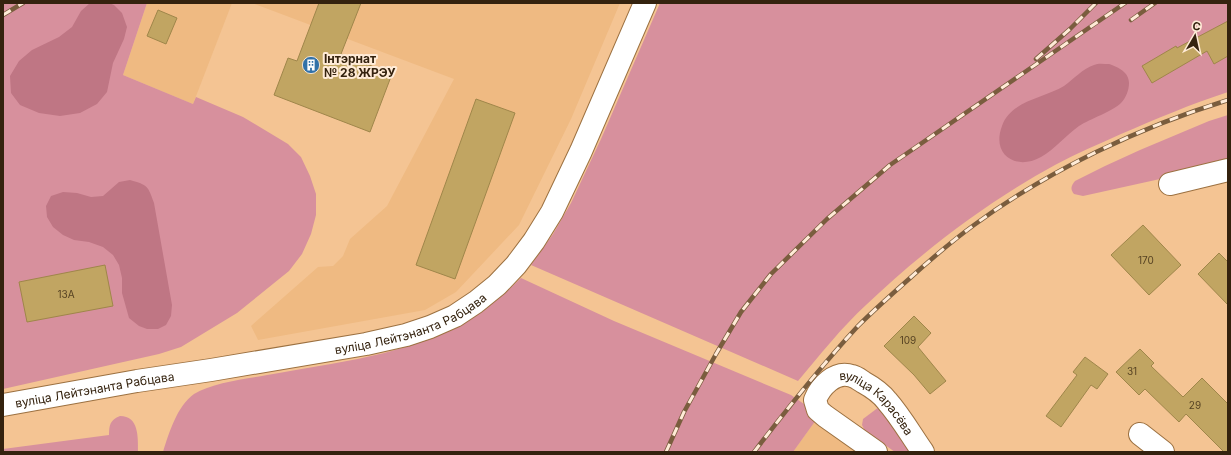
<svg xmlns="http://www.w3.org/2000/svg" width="1231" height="455" font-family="Inter,sans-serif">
  <rect width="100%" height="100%" fill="#f4c493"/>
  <g fill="#efba82">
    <polygon points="147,3 232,3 193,104 123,75"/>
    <polygon points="252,3 620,3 571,119 519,225 456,292 425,310 258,340 251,326 318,267 333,266 343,256 350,239 387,206 454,79"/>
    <polygon points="816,420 863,452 793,452"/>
  </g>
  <g fill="#d7909d">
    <polygon points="3,3 147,3 123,75 193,104 196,97 243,117 288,144 301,157 310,176 316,194 316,215 311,234 302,254 289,271 237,313 181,347 159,354 3,389"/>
    <path d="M660,3h568v89c-37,12 -72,27 -107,42 -22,10 -44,19 -66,31 -68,37 -132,86 -189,140 -24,22 -47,51 -68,76l-267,-116 22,-31 18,-31 30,-64z"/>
    <path d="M1228,115v49l-145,32 -9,-2c-4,-5 -3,-8 1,-13l30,-15 35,-16 69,-29z"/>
    <path d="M521,278l93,43 177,74 13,9 12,16 -23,32h-630c6,-19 14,-46 31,-58 21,-13 60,-16 85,-21 67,-12 146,-21 203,-62 14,-9 27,-22 39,-33z"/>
    <polygon points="879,407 920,452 895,452 865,431 862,425 863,419"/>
    <path d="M120,416c19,0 18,21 18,36h-135v-3l106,-14c0,-10 1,-15 11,-19z"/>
  </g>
  <g fill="#bf7684">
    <polygon points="90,3 109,3 114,5 122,13 127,27 124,39 113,63 107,92 97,104 80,113 60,116 39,113 20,105 11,93 10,76 19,61 32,50 59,37 72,27 81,11"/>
    <path d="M1109,64c9,3 20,8 20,19 0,7 -3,15 -8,20 -8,8 -31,16 -42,23 -13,9 -25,24 -38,31 -25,14 -50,-2 -39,-31 8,-25 42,-28 62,-40 10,-7 18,-17 30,-21 4,-2 10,-1 15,-1z"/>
    <path d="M130,180c18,5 18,6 24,23l18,102 -1,11 -5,9 -8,4h-11l-8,-3 -10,-8 -7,-25v-15l-3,-13 -6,-10 -10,-8 -14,-5 -15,-2 -11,-5 -10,-8 -6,-10 -1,-11 5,-10 12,-4 14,1 14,4 12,-1 16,-14z"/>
  </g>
  <g fill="#c1a562" stroke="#9f864a">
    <polygon points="319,3 361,3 341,54 392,74 370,132 274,95 288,58 297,61"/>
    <polygon points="158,10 177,18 166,44 147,36"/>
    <polygon points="1228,21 1228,56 1214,64 1207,51 1152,83 1142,66 1176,46 1177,48"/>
    <polygon points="476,99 515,113 455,279 416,265"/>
    <polygon points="1143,225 1181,265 1149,295 1111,255"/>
    <polygon points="1219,253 1228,262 1228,305 1198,274"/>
    <polygon points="105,265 113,306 27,322 19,282"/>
    <polygon points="914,316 931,333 918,347 946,381 930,394 914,375 884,346"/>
    <polygon points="1140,349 1154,363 1151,366 1183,397 1202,378 1228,404 1228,452 1224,452 1186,414 1179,422 1145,389 1139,395 1116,372"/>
    <polygon points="1085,357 1108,374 1097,389 1091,385 1061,427 1046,416 1077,375 1073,372"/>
  </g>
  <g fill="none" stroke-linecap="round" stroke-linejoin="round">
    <defs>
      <g id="minor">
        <polyline points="1170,184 1228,170"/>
        <path id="s1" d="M3,405l134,-24 74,-11 155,-26 40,-9 24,-8 25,-11 21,-14 21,-17 19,-20 18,-24 18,-29 29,-61 64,-148"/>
        <polyline points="1140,434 1163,452"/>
        <path id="s2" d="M876,452l-51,-36 -7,-6 -3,-10c5,-13 20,-30 37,-24 4,1 8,4 11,6 9,5 18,11 24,19 14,16 24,34 36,51"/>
      </g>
    </defs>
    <use href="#minor" stroke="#9c7141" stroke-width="24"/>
    <use href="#minor" stroke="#fff" stroke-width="22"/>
    <defs>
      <g id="rail">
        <polyline points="3,15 23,3"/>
        <polyline points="1131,20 1155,3"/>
        <polyline points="1036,59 1070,29 1096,3"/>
        <polyline points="666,452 684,412 716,354 741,312 771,274 827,219 890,165 1125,3"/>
        <path d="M754,452c33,-43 67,-86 104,-126 16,-16 34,-32 51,-47 21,-19 43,-38 65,-54 75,-55 166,-98 254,-125"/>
      </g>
    </defs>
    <use href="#rail" stroke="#7a5d3e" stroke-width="4.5"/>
    <use href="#rail" stroke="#ffebd7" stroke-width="3" stroke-dasharray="9" stroke-linecap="butt"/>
  </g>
  <defs>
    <symbol id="building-disc" viewBox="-11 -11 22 22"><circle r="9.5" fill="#3171a8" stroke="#ffebd7"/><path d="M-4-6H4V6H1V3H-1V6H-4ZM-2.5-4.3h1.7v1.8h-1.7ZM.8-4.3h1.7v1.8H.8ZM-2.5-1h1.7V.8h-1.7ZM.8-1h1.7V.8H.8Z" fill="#fff"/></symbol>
  </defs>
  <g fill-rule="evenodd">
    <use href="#building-disc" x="301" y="55" width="20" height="20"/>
  </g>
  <g text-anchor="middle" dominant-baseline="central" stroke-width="4" stroke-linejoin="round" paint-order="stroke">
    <g font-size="10" fill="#574323">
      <text x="1146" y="260">170</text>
      <text x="66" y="294">13А</text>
      <text x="908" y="340">109</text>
      <text x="1132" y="371">31</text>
      <text x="1195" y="405">29</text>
    </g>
    <g font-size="12" font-weight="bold" fill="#34220e" stroke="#ffebd7" text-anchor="start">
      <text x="324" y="58">Інтэрнат<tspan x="324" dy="14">№ 28 ЖРЭУ</tspan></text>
    </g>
    <g font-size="12" fill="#34220e" stroke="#ffebd7">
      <text stroke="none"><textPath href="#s1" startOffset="417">вуліца Лейтэнанта Рабцава</textPath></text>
      <text stroke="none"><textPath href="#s1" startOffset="93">вуліца Лейтэнанта Рабцава</textPath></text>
      <text stroke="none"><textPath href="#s2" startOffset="166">вуліца Карасёва</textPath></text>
    </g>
  </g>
  <rect width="1231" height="455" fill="none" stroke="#34220e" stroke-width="8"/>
  <g transform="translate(1195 36) rotate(9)" stroke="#ffebd7" stroke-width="3" paint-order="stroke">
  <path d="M0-3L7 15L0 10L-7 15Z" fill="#34220e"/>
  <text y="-6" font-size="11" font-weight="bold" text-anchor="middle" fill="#34220e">С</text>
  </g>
</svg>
